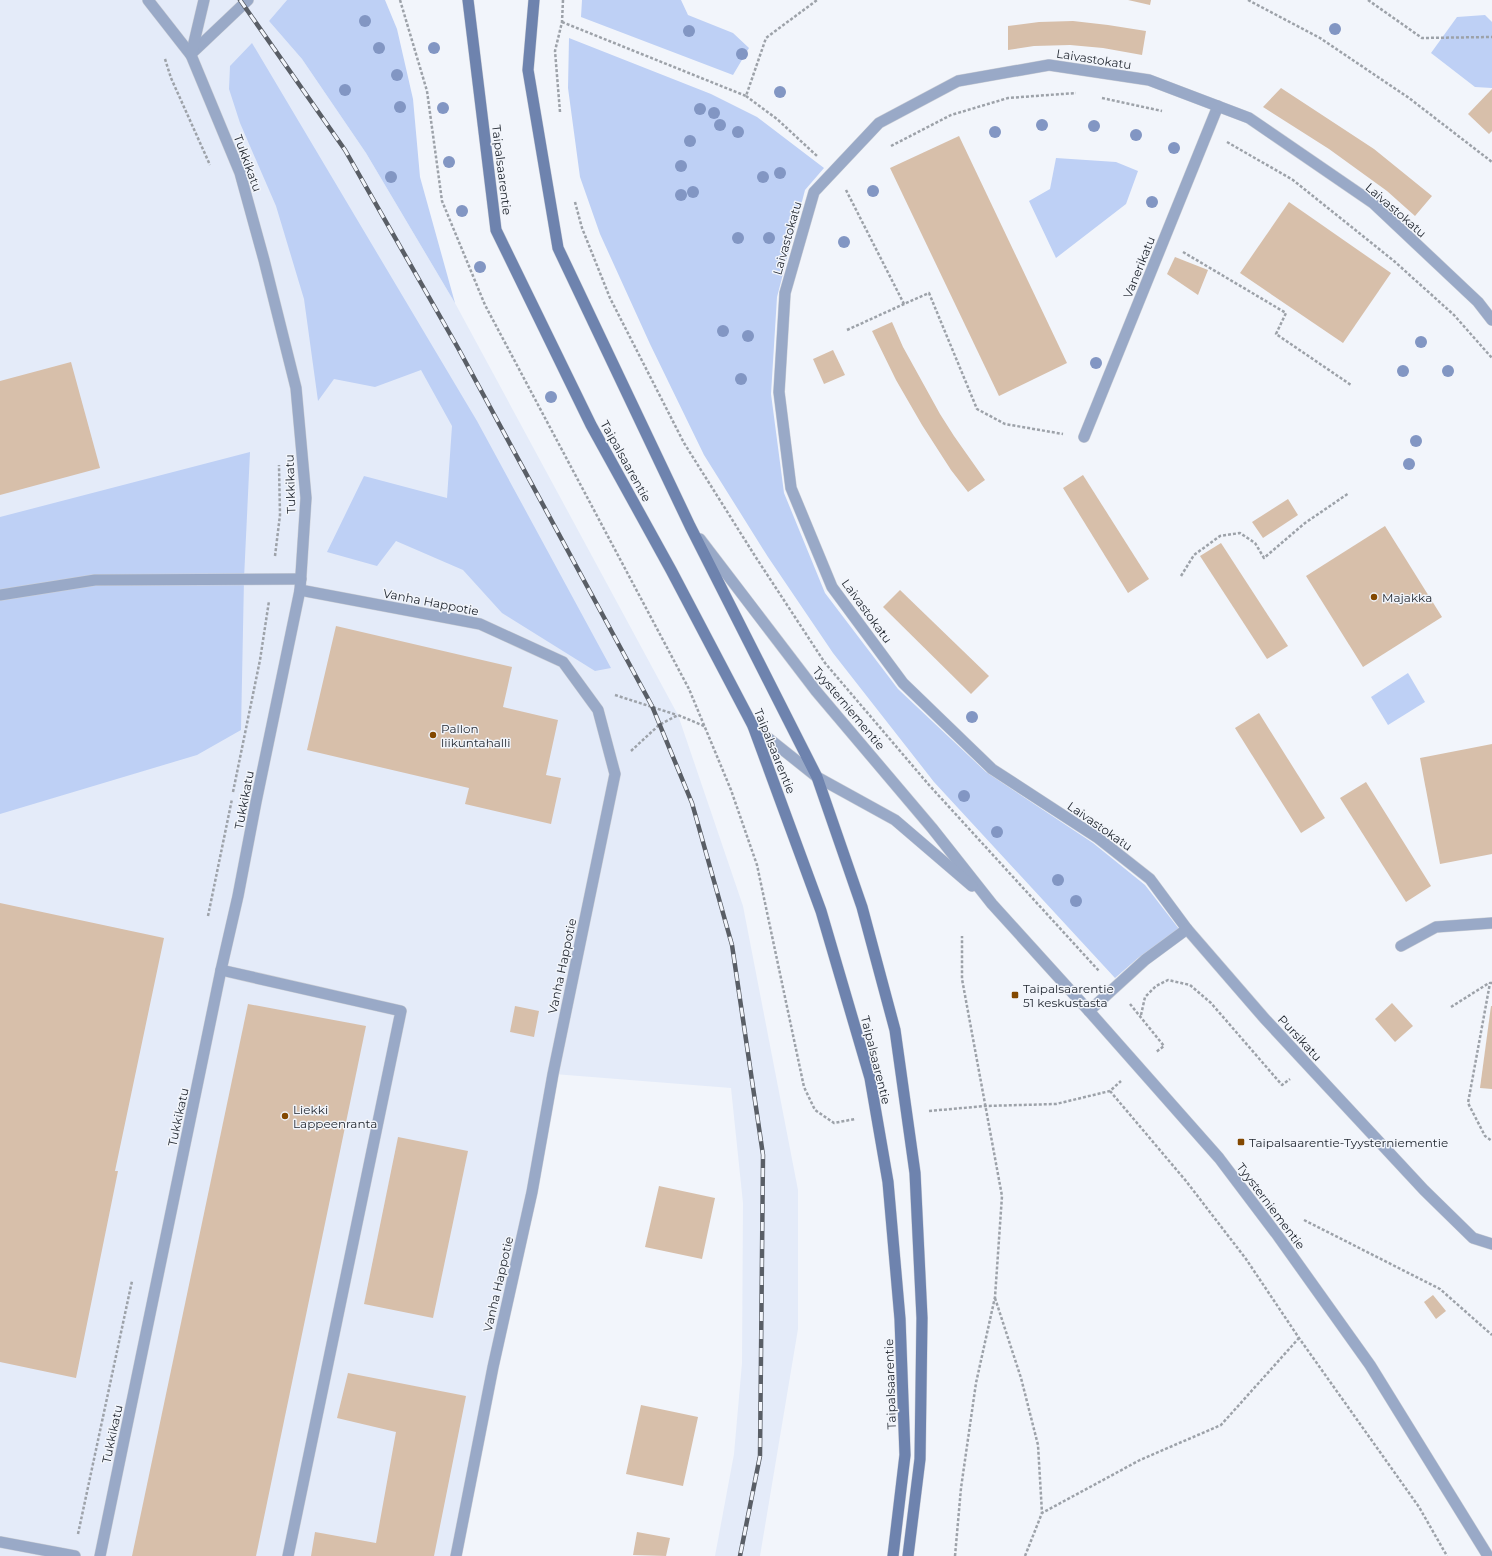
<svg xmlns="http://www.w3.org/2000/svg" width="1492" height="1556" font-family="Montserrat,sans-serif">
  <rect width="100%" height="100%" fill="#f2f5fb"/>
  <polygon fill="#e4ebf9" points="0,0 287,0 269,21 302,59 366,153 455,303 678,715 743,906 798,1190 798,1329 760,1556 715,1556 734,1454 742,1363 743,1203 731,1088 554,1074 456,1556 0,1556"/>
  <g fill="#bed0f5">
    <polygon points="287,0 385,0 397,29 413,99 420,177 455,303 366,153 302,59 269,21"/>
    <polygon points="582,0 681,0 688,15 733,33 749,48 733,75 581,17"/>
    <polygon points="1485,15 1492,22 1492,88 1475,87 1431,53 1457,17"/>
    <polygon points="569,38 711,94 757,117 824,168 805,190 777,297 771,394 784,493 825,593 898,689 986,772 1093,843 1145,885 1179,929 1138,958 1115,978 934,782 833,653 768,557 704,455 650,344 600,234 580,177 568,88"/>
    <polygon points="252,43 477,421 611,668 595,671 502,613 463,570 396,541 377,566 327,552 364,476 447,498 452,426 421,370 375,387 334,379 318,401 304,299 276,206 240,123 229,89 230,66"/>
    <polygon points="1056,158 1116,162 1138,171 1126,204 1056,258 1029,201 1050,189"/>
    <polygon points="250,452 244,579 241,730 197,755 0,814 0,517"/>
    <polygon points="1408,673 1425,702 1388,725 1371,697"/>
  </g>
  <g fill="#d7bfaa">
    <polygon points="1128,0 1151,0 1150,5"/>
    <polygon points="1073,21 1108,25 1146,31 1142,55 1103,48 1070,45 1034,46 1008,50 1008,26 1039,22"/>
    <polygon points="1281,88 1374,149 1432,196 1415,216 1387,191 1329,149 1263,107"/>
    <polygon points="1492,89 1492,131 1489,134 1468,114"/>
    <polygon points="959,136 1067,363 999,396 890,168"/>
    <polygon points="1289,202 1391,273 1343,343 1240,273"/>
    <polygon points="1175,257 1208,270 1198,295 1167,274"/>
    <polygon points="892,322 903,347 940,414 954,436 985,480 968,492 951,470 922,425 896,380 872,331"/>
    <polygon points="833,350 845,375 824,384 813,359"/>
    <polygon points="71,362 100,468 0,495 0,381"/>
    <polygon points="1083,475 1149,579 1128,593 1063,488"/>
    <polygon points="1288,499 1298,515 1263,538 1252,522"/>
    <polygon points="1385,526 1442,617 1363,667 1306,576"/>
    <polygon points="1221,543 1288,646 1267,659 1200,556"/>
    <polygon points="900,590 989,676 971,694 883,607"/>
    <polygon points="336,626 512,667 503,707 558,720 546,775 561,778 551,824 465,804 469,788 307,750"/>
    <polygon points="1259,713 1325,818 1301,833 1235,728"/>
    <polygon points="1492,744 1492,854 1440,864 1420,758"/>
    <polygon points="1366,782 1431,886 1406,902 1340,798"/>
    <polygon points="0,903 164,938 115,1171 118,1171 76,1378 0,1362"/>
    <polygon points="1392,1003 1413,1026 1395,1042 1375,1019"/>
    <polygon points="248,1004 366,1026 256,1556 132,1556"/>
    <polygon points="515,1006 539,1011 534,1037 510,1032"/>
    <polygon points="1491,1006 1492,1006 1492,1089 1480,1088"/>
    <polygon points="398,1137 468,1151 433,1318 364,1304"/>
    <polygon points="659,1186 715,1198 702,1259 645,1247"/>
    <polygon points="1433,1295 1446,1311 1436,1319 1424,1302"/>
    <polygon points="348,1373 466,1396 434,1556 311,1556 315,1532 376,1543 396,1432 337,1418"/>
    <polygon points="641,1405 698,1417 683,1486 626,1474"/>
    <polygon points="637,1532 670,1538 666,1556 633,1555"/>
  </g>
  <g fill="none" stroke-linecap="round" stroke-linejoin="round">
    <defs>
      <g id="service">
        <polyline points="148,0 191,55"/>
        <polyline points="0,595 95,580 301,579"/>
        <polyline points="221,970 401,1011 288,1556"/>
        <polyline points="0,1542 75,1556"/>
      </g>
      <g id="minor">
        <polyline points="191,54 248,0"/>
        <polyline points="1084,437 1218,106"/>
        <polyline points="300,590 480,624 563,662 598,710 615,774 553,1074 532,1192 493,1367 456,1556"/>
        <polyline points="1187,929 1150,879 1098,838 992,769 903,683 832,587 791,488 779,392 785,293 814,192 879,123 958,81 1049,65 1149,80 1249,118 1373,203 1478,302 1492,320"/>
        <polyline points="1401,946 1436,927 1492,923"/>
        <polyline points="1089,1011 1145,960 1187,929 1265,1019 1424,1190 1473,1238 1492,1244"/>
        <polyline points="100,1556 221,970 238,896 256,802 300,590 306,498 296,388 264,260 240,173 191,55 204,0"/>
      </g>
      <g id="tertiary">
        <polyline points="700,539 816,691 932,828 992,904 1089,1011 1219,1158 1278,1236 1370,1365 1488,1556"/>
        <polyline points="753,726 817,777 895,820 972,886"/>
      </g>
      <g id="secondary">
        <polyline points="468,0 496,230 591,425 671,570 753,726 821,911 870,1078 888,1182 900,1319 905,1455 893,1556"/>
        <polyline points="534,0 528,70 558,248 690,526 817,777 862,907 895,1030 915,1173 922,1318 920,1459 908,1556"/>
      </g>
    </defs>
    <use href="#service" stroke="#cdd0d7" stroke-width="12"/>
    <use href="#minor" stroke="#cdd0d7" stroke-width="12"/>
    <use href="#tertiary" stroke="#cdd0d7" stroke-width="12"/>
    <use href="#secondary" stroke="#cdd0d7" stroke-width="12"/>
    <g stroke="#9da2a9" stroke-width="2.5" stroke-dasharray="3 2" stroke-linecap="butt">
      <polyline points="400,0 427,91 442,201 485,305 689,689 731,790 757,865 804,1087 815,1110 834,1123 855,1119"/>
      <polyline points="1248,0 1320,38 1409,98 1492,162"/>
      <polyline points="1368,0 1422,38 1492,37"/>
      <polyline points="562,22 746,96 766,38 817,0"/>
      <polyline points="165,59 171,78 210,165"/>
      <polyline points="746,96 777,119 817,156"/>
      <polyline points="1102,98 1162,111"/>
      <polyline points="560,112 555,51 562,22 563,0"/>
      <polyline points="1227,142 1293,180 1394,261 1454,315 1492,358"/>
      <polyline points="891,146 951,115 1008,98 1076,93"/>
      <polyline points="846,190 904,304 929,293 977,409 1005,424 1063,434"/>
      <polyline points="575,202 582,228 610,298 684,443 755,556 825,663 929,785 1099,971"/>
      <polyline points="1183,252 1286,313 1276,334 1351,385"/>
      <polyline points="847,330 904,304"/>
      <polyline points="275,556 280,515 279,465"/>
      <polyline points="1181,576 1194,555 1220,536 1240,533 1255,543 1264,558 1305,523 1349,493"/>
      <polyline points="615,695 677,715"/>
      <polyline points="631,751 659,725 678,715 704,726"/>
      <polyline points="233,792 260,660 269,601"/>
      <polyline points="208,916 232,799"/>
      <polyline points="1492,983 1490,983 1468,1103 1485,1136 1492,1141"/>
      <polyline points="1130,1004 1164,1046 1156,1052"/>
      <polyline points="1451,1007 1489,983"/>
      <polyline points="1141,1015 1145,997 1156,986 1168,980 1190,985 1211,1003 1282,1085 1290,1079"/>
      <polyline points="1110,1091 1186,1181 1246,1259 1299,1338 1419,1507 1447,1556"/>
      <polyline points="929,1111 985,1106 1056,1104 1110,1091 1121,1081"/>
      <polyline points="1304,1220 1440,1289 1492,1335"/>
      <polyline points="995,1298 1021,1378 1038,1445 1042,1513"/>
      <polyline points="78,1534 132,1281"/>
      <polyline points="955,1556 961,1488 976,1383 995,1297 1002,1196 962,979 962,936"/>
      <polyline points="1025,1556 1042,1513 1140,1460 1221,1425 1299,1338"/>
    </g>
    <use href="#service" stroke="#99a9c7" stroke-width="11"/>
    <use href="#minor" stroke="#99a9c7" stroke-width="11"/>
    <use href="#tertiary" stroke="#99a9c7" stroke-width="11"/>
    <use href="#secondary" stroke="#6e83ae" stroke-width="11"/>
    <defs>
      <polyline id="rail" points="240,0 345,150 458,348 652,706 692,803 732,945 763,1155 760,1456 740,1556"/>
    </defs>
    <use href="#rail" stroke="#595e66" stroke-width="4.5"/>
    <use href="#rail" stroke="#f2f5fb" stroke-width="3" stroke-dasharray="9" stroke-linecap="butt"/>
  </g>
  <g fill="#8296c3">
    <circle cx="365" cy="21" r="6"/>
    <circle cx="1335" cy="29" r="6"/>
    <circle cx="689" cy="31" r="6"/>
    <circle cx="379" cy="48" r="6"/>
    <circle cx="434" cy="48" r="6"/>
    <circle cx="742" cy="54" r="6"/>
    <circle cx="397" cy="75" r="6"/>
    <circle cx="345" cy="90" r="6"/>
    <circle cx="780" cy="92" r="6"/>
    <circle cx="400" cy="107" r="6"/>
    <circle cx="443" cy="108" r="6"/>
    <circle cx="700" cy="109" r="6"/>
    <circle cx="714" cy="113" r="6"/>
    <circle cx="720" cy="125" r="6"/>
    <circle cx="1042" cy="125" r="6"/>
    <circle cx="1094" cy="126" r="6"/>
    <circle cx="738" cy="132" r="6"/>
    <circle cx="995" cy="132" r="6"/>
    <circle cx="1136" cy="135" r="6"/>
    <circle cx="690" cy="141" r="6"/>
    <circle cx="1174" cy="148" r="6"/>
    <circle cx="449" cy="162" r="6"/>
    <circle cx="681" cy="166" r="6"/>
    <circle cx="780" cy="173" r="6"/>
    <circle cx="391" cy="177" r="6"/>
    <circle cx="763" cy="177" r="6"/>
    <circle cx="873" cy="191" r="6"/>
    <circle cx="693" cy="192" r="6"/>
    <circle cx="681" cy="195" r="6"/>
    <circle cx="1152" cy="202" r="6"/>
    <circle cx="462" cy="211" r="6"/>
    <circle cx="738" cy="238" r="6"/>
    <circle cx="769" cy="238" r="6"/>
    <circle cx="844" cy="242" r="6"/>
    <circle cx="480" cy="267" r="6"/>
    <circle cx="723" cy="331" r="6"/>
    <circle cx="748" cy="336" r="6"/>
    <circle cx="1421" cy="342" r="6"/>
    <circle cx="1096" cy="363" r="6"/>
    <circle cx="1403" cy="371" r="6"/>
    <circle cx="1448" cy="371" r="6"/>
    <circle cx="741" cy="379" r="6"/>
    <circle cx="551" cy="397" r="6"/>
    <circle cx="1416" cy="441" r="6"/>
    <circle cx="1409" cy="464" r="6"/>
    <circle cx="972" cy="717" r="6"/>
    <circle cx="964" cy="796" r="6"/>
    <circle cx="997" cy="832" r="6"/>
    <circle cx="1058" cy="880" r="6"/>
    <circle cx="1076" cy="901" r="6"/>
  </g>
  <g fill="#834800" stroke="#f2f5fb" stroke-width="1.5">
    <circle cx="1374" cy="597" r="4"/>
    <circle cx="433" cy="735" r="4"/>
    <rect x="1011" y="991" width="8" height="8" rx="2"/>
    <circle cx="285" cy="1116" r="4"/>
    <rect x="1237" y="1138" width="8" height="8" rx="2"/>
  </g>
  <g text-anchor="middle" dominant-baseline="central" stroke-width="3" stroke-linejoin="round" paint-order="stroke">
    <g font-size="12" fill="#242a33" stroke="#f2f5fb">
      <text transform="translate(1094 59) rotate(9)">Laivastokatu</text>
      <text transform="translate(248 163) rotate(70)">Tukkikatu</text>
      <text transform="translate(502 170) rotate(83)">Taipalsaarentie</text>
      <text transform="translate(1396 210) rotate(41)">Laivastokatu</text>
      <text transform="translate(787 238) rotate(-74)">Laivastokatu</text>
      <text transform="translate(1139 267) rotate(-68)">Vanerikatu</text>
      <text transform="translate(626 461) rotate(61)">Taipalsaarentie</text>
      <text transform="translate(290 484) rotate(-92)">Tukkikatu</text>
      <text transform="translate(431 602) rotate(11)">Vanha Happotie</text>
      <text transform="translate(867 611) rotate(54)">Laivastokatu</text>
      <text transform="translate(849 708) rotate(50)">Tyysterniementie</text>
      <text transform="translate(775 751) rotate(68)">Taipalsaarentie</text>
      <text transform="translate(244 800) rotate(-79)">Tukkikatu</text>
      <text transform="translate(1100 826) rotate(35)">Laivastokatu</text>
      <text transform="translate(562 966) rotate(-78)">Vanha Happotie</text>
      <text transform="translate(1300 1038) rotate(47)">Pursikatu</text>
      <text transform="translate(876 1060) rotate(76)">Taipalsaarentie</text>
      <text transform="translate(178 1117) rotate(-78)">Tukkikatu</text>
      <text transform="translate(1271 1206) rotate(53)">Tyysterniementie</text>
      <text transform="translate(498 1284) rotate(-77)">Vanha Happotie</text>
      <text transform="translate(890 1384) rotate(-92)">Taipalsaarentie</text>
      <text transform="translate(112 1434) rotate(-78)">Tukkikatu</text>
    </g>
    <g font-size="12" fill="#242a33" stroke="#f2f5fb" text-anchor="start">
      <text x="1382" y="597">Majakka</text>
      <text x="441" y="728">Pallon<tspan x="441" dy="14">liikuntahalli</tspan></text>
      <text x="1023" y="988">Taipalsaarentie<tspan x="1023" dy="14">51 keskustasta</tspan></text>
      <text x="293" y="1109">Liekki<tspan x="293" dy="14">Lappeenranta</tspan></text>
      <text x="1249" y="1142">Taipalsaarentie-Tyysterniementie</text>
    </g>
  </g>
</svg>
